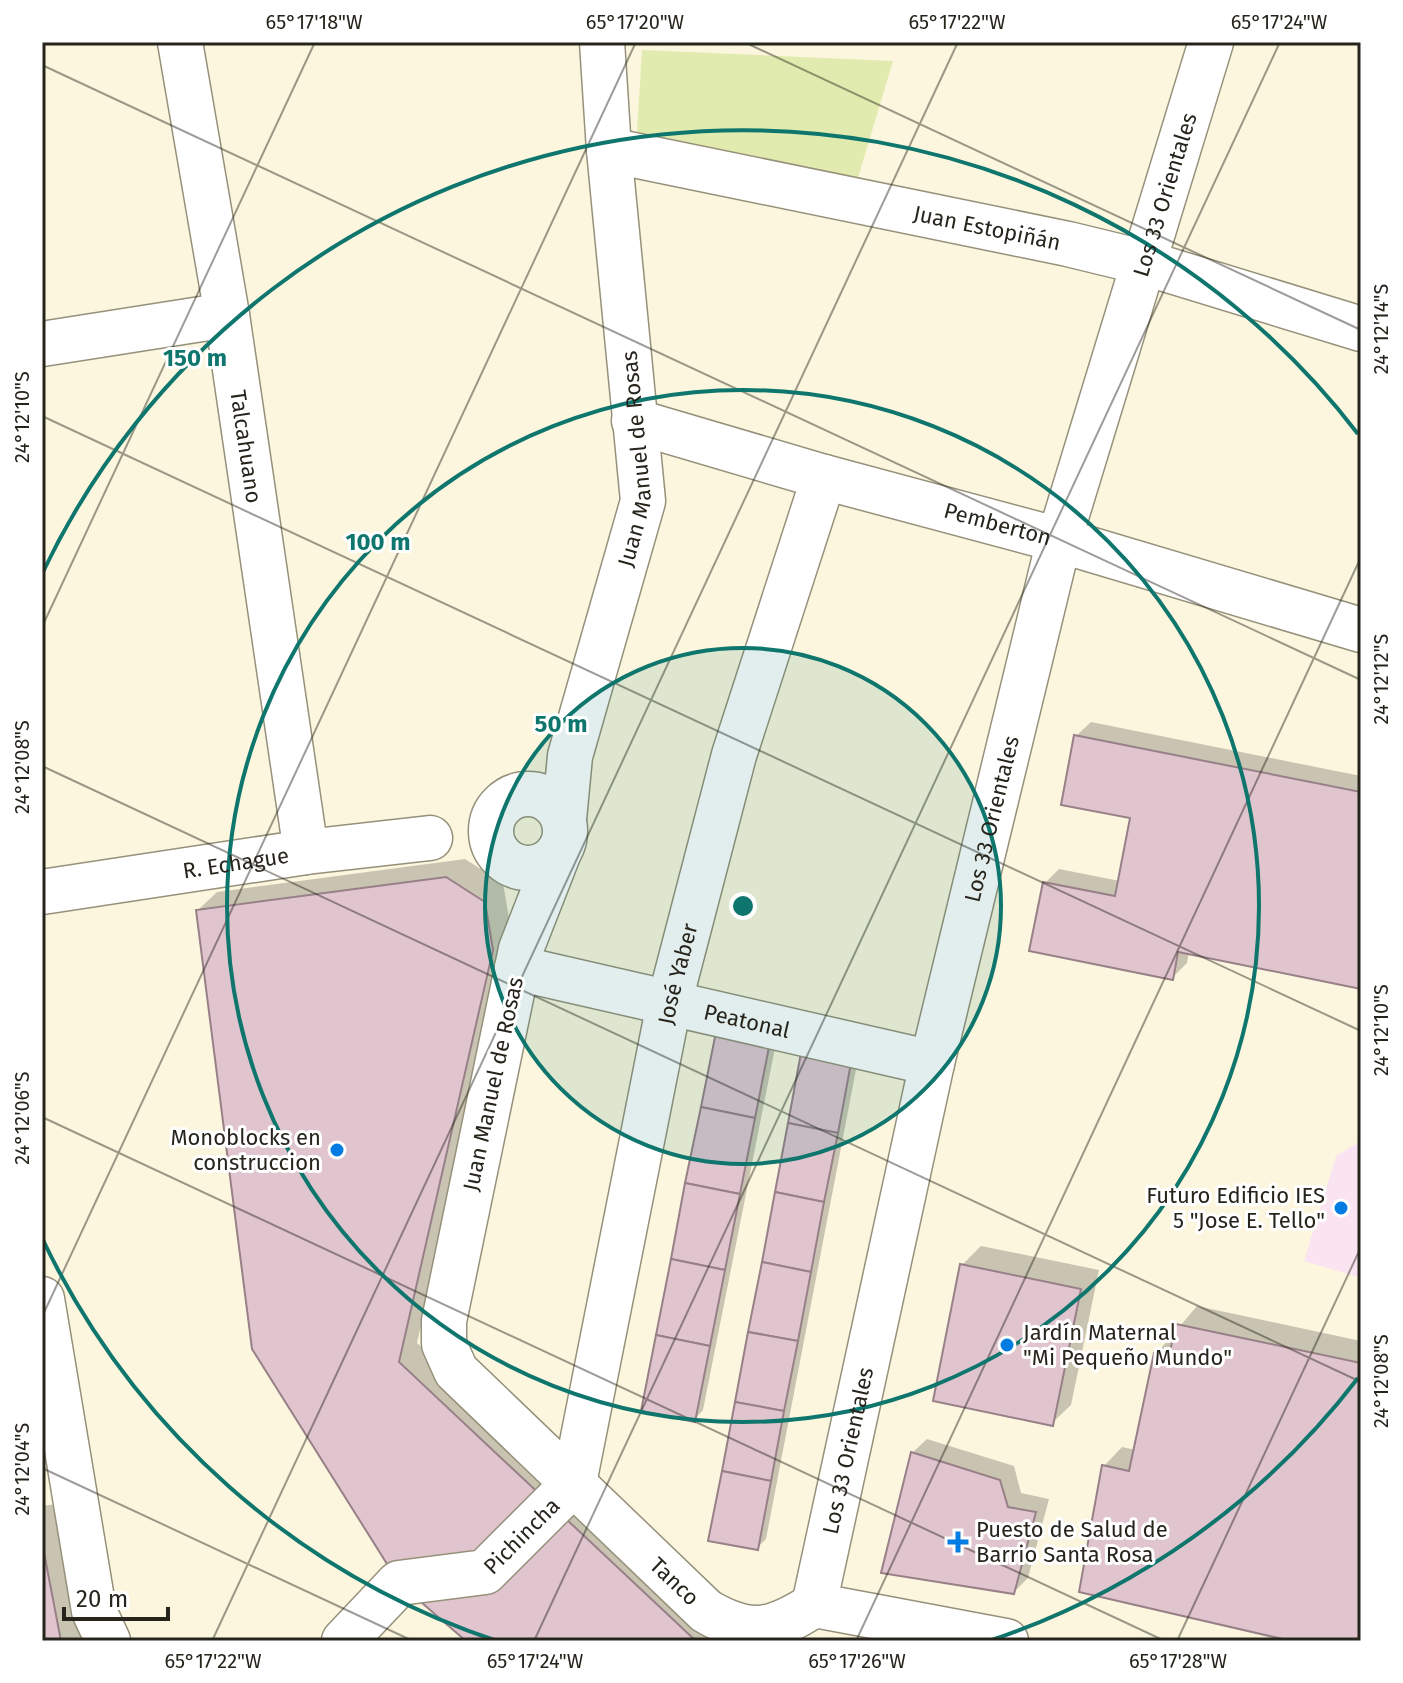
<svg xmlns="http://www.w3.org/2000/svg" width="1403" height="1683" font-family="'Fira Sans',sans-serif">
  <rect width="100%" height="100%" fill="#fcf6de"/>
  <polygon fill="#fbe4f1" points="1361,1141 1361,1278 1304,1261 1336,1156"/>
  <polygon fill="#e2ebaf" points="642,50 893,61 852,198 636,148"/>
  <g fill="#0003">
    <polygon points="1091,722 1361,776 1361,987 1189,952 1187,963 1172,978 1045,883 1059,869 1120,881 1133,817 1076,736"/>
    <polygon points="465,859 503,883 511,930 417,1343 734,1641 469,1641 198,910 217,892"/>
    <polygon points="718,1033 778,1033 703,1410 694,1420"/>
    <polygon points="803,1054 859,1054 766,1539 757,1548"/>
    <polygon points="981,1246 1099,1270 1071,1405 1052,1423 962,1265"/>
    <polygon points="1197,1306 1361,1341 1361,1641 1301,1641 1104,1466 1122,1447 1136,1450 1156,1354"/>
    <polygon points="927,1439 1014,1466 1021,1493 1049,1499 1028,1578 1014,1592 912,1453"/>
    <polygon points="56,1504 83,1641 42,1641 42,1506"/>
  </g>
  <g fill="#e0c5ce" stroke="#988088" stroke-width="2">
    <polygon points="1074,735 1361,792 1361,989 1178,952 1173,980 1029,951 1043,882 1115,896 1130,818 1061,805"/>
    <polygon points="446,877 485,902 493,950 399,1362 696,1641 466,1641 399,1583 252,1349 196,910"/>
    <polygon points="716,1032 770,1042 755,1118 701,1107"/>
    <polygon points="801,1053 851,1063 838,1133 788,1123"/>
    <polygon points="701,1107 755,1118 740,1194 685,1183"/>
    <polygon points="788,1123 838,1133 824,1202 775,1192"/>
    <polygon points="685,1183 740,1194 725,1270 671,1259"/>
    <polygon points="775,1192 824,1202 811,1272 762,1262"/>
    <polygon points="671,1259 725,1270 710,1346 656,1335"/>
    <polygon points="762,1262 811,1272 798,1341 748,1332"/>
    <polygon points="960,1264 1081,1289 1053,1426 933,1401"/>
    <polygon points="1176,1324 1361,1363 1361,1641 1291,1641 1079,1592 1102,1465 1129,1471 1154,1353 1169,1356"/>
    <polygon points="748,1332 798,1341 784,1411 735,1402"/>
    <polygon points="656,1335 710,1346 695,1422 641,1411"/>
    <polygon points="735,1402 784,1411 771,1481 722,1471"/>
    <polygon points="911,1452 1000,1480 1008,1507 1036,1512 1014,1594 881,1573"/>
    <polygon points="722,1471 771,1481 758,1550 708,1541"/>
    <polygon points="42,1542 61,1641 42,1641"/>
  </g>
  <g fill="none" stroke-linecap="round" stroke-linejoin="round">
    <defs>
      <g id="minor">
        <path id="s1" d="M180,42l47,273 79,537"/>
        <path id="s2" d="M609,150l459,94 74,18 219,67"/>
        <polyline points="42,344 227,315"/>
        <path id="s3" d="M634,421l190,56 235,63 302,90"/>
        <circle cx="528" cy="831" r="37"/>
        <path id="s4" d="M564,819l6,-63 73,-255 -34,-351 -7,-108"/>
        <path id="s5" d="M559,852l-38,97 -77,372v23l12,27 250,240c44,26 66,21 108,-6l192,36"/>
        <path id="s6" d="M42,892l264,-40 124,-14"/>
        <path id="s7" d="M517,968l415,95"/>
        <polyline points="42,1299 94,1611 108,1641"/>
        <path id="s8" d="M814,1605l118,-542 127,-523 152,-498"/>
        <path id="s9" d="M344,1641l55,-58 86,-11 89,-89 95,-479 65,-249 90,-278"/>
      </g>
    </defs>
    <use href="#minor" stroke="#96917b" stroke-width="47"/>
    <use href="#minor" stroke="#fff" stroke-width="44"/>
  </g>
  <path fill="none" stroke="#26241b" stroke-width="2" stroke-opacity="0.45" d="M744,42l617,288M42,65l1319,615M42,416l1319,615M42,627l273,-585M42,766l1319,616M42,1117l1123,524M42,1317l594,-1275M42,1468l371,173M212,1641l746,-1599M534,1641l746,-1599M856,1641l505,-1084M1177,1641l184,-394"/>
  <circle cx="743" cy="906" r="258" fill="#0f766e" fill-opacity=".12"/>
  <g fill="none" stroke="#0f766e" stroke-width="4">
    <circle cx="743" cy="906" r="258"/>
    <circle cx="743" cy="906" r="516"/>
    <path d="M1358 1378A775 775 0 0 1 989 1641M497 1641A775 775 0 0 1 43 1240M43 572A775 775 0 0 1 1358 434"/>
  </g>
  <g fill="#007ce2" stroke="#fff" stroke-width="3">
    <circle cx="337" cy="1150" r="8"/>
    <circle cx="1341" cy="1208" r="8"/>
    <circle cx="1007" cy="1345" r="8"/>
    <path d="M954 1530h8v8h8v8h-8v8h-8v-8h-8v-8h8z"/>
  </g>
  <g text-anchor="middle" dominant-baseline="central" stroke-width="6" stroke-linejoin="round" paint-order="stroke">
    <g font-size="22" fill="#26241b" stroke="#fff">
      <text stroke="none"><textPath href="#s8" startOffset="1454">Los 33 Orientales</textPath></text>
      <text stroke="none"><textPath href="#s2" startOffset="386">Juan Estopiñán</textPath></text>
      <text stroke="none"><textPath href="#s1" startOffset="410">Talcahuano</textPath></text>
      <text stroke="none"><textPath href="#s4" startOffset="370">Juan Manuel de Rosas</textPath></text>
      <text stroke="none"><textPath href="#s3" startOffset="378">Pemberton</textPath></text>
      <text stroke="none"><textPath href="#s8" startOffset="806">Los 33 Orientales</textPath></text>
      <text stroke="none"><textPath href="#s6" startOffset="196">R. Echague</textPath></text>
      <text stroke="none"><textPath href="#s9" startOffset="812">José Yaber</textPath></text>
      <text stroke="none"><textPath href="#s7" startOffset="236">Peatonal</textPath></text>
      <text transform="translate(493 1084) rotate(-78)">Juan Manuel de Rosas</text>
      <text stroke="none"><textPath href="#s8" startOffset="158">Los 33 Orientales</textPath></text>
      <text stroke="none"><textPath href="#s9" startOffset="218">Pichincha</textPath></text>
      <text stroke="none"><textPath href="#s5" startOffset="840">Tanco</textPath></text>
    </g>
    <g font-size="22" fill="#26241b" stroke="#fff" text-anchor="end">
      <text x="321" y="1137">Monoblocks en<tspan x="321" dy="25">construccion</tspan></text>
      <text x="1325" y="1195">Futuro Edificio IES<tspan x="1325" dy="25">5 "Jose E. Tello"</tspan></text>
      <text x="1023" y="1332" text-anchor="start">Jardín Maternal<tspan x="1023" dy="25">"Mi Pequeño Mundo"</tspan></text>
      <text x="976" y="1529" text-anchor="start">Puesto de Salud de<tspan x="976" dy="25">Barrio Santa Rosa</tspan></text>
    </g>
  </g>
  <circle cx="743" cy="906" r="12" fill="#0f766e" stroke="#fff" stroke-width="4"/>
  <g font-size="24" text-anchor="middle" font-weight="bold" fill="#0f766e" stroke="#fff" stroke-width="6" stroke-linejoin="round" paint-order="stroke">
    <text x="195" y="366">150 m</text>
    <text x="378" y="550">100 m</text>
    <text x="561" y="732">50 m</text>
  </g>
  <rect width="1403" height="1683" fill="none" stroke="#ffffff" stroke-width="88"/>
  <path d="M64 1607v12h104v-12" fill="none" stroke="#26241b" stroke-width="4"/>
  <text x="76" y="1607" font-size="24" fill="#26241b" stroke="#ffffff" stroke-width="6" paint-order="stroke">20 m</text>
  <rect x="44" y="44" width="1315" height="1595" fill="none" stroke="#26241b" stroke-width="3"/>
  <g font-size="20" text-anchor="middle" fill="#26241b">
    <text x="314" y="29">65°17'18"W</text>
    <text x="635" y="29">65°17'20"W</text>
    <text x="957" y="29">65°17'22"W</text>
    <text x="1279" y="29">65°17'24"W</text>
    <text transform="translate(1381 329) rotate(-90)" y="7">24°12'14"S</text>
    <text transform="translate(22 417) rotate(-90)" y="7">24°12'10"S</text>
    <text transform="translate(1381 679) rotate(-90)" y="7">24°12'12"S</text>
    <text transform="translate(22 767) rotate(-90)" y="7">24°12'08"S</text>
    <text transform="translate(1381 1030) rotate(-90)" y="7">24°12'10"S</text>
    <text transform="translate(22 1118) rotate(-90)" y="7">24°12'06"S</text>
    <text transform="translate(1381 1381) rotate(-90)" y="7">24°12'08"S</text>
    <text transform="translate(22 1469) rotate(-90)" y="7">24°12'04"S</text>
    <text x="213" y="1668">65°17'22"W</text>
    <text x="535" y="1668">65°17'24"W</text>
    <text x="857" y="1668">65°17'26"W</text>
    <text x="1178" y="1668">65°17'28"W</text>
  </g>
</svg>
